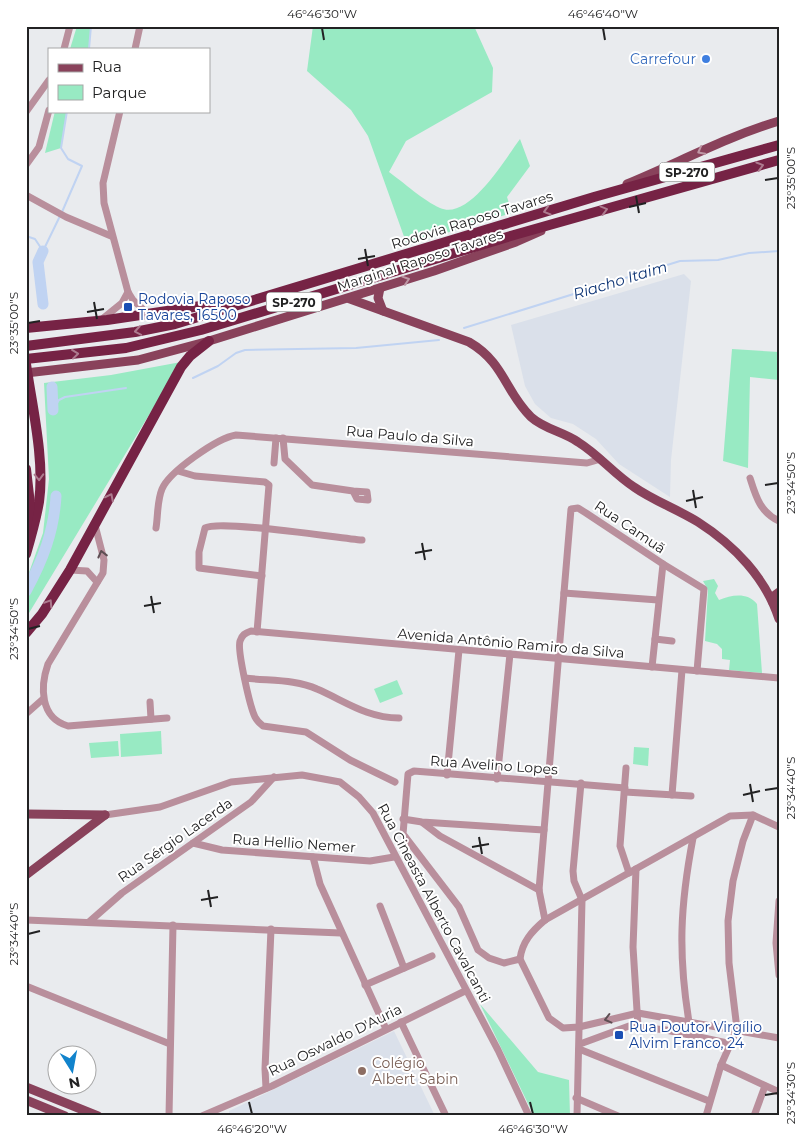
<svg xmlns="http://www.w3.org/2000/svg" width="805" height="1142" font-family="Montserrat,sans-serif">
  <rect width="100%" height="100%" fill="#e9ebee"/>
  <g fill="#dae0ea">
    <polygon points="684,274 691,281 671,460 670,497 619,464 596,439 573,424 551,418 535,404 525,386 511,325"/>
    <polygon points="394,1031 435,1116 229,1116 229,1111"/>
  </g>
  <g fill="#98eac3">
    <polygon points="77,26 91,26 89,49 70,49"/>
    <path d="M313,26h161l19,42 -1,24 -86,49 -17,31c14,10 35,29 51,36 29,13 65,-49 80,-69l10,27 -23,31 5,16 -105,32 -39,-109 -17,-26 -44,-39z"/>
    <polygon points="55,111 67,111 61,148 45,153"/>
    <polygon points="732,349 779,352 779,380 750,377 748,468 723,461"/>
    <polygon points="181,362 26,618 26,581 43,533 49,479 44,383 111,375"/>
    <path d="M714,579l4,7 -3,7 4,7c13,-5 28,-8 38,4l5,69 -33,-3 1,-10 -8,-1v-10l-5,-5 -12,-3 3,-51 -5,-9z"/>
    <polygon points="397,680 403,694 380,703 374,689"/>
    <polygon points="161,731 162,754 121,757 120,734"/>
    <polygon points="118,741 119,756 91,758 89,743"/>
    <polygon points="634,747 649,748 648,766 633,764"/>
    <polygon points="480,1004 538,1072 569,1080 570,1116 534,1116"/>
  </g>
  <g fill="none" stroke-linecap="round" stroke-linejoin="round">
    <g stroke="#c0d3f2" stroke-width="2">
      <polyline points="89,49 91,26"/>
      <polyline points="62,212 82,166 68,159 61,148 67,111"/>
      <polyline points="26,236 35,239 43,251 60,216"/>
      <polyline points="464,328 680,261 718,260 749,253 779,251"/>
      <polyline points="193,378 218,366 236,353 245,350 356,348 439,340"/>
      <polyline points="53,410 59,400 65,397 126,388"/>
    </g>
    <g stroke="#c0d3f2" stroke-width="11">
      <polyline points="43,304 38,262 43,251"/>
      <polyline points="52,387 53,410"/>
      <path d="M26,591c17,-31 28,-60 30,-95"/>
    </g>
    <g stroke="#b98f9c" stroke-width="7">
      <polyline points="64,49 70,26"/>
      <polyline points="135,49 140,26"/>
      <polyline points="120,111 103,183 104,203 128,292 133,300 148,314"/>
      <polyline points="26,112 49,80"/>
      <polyline points="26,165 39,147 49,110"/>
      <polyline points="26,195 66,217 111,236"/>
      <polyline points="101,320 122,303 128,292"/>
      <polyline points="283,438 285,459 312,485 353,491 357,499 368,500 367,492 353,491"/>
      <polyline points="274,463 276,438"/>
      <polyline points="178,471 195,476 265,482 269,485 257,632"/>
      <path d="M750,478c6,19 10,34 29,43"/>
      <path d="M95,525l9,35 -1,13 -55,91c-8,23 -8,54 20,62l99,-8"/>
      <path d="M156,528c2,-12 1,-27 6,-39 7,-17 55,-51 74,-54l351,28 14,-4"/>
      <polyline points="663,564 704,589 697,671"/>
      <polyline points="70,570 87,571 97,582"/>
      <path d="M262,576l-63,-8v-16l6,-24c13,-9 133,10 157,12"/>
      <polyline points="564,593 658,600"/>
      <polyline points="655,639 672,641"/>
      <path d="M245,678c23,3 51,1 72,11 28,12 50,29 82,29"/>
      <polyline points="150,702 151,719"/>
      <polyline points="26,714 43,699"/>
      <polyline points="626,768 620,846 629,873"/>
      <polyline points="447,775 459,650"/>
      <polyline points="497,779 510,654"/>
      <path d="M395,782l-45,-22 -44,-28 -43,-6c-4,-3 -6,-5 -8,-9 -5,-10 -18,-67 -15,-76 2,-6 5,-8 11,-10l528,47"/>
      <polyline points="625,792 691,796"/>
      <polyline points="672,795 682,670"/>
      <polyline points="105,815 160,807 231,782 302,775 340,782 359,797 373,813 498,1050 529,1116"/>
      <polyline points="403,819 422,822 544,830"/>
      <polyline points="423,823 440,836 539,890"/>
      <path d="M779,827l-26,-12 -23,1 -185,104c-13,11 -23,22 -25,39l29,59 14,10 16,-1 59,-14 141,25"/>
      <polyline points="193,843 222,850 370,861 394,857"/>
      <polyline points="313,857 320,884 386,1029"/>
      <polyline points="636,869 633,947 638,1026"/>
      <polyline points="779,901 776,943 779,975"/>
      <polyline points="380,906 404,968"/>
      <polyline points="26,920 341,933"/>
      <polyline points="545,920 539,890 571,509 578,508 586,513 663,564 652,667"/>
      <polyline points="89,922 122,893 251,802 274,777"/>
      <polyline points="520,959 504,963 489,958 478,950 459,907 403,834 408,774 414,771 625,788"/>
      <polyline points="365,985 432,956"/>
      <polyline points="26,986 170,1044"/>
      <polyline points="401,1022 446,1116"/>
      <path d="M689,1022c-11,-68 -9,-116 4,-184"/>
      <polyline points="580,1044 629,1026 666,1030 732,1044"/>
      <polyline points="579,1049 709,1101"/>
      <polyline points="721,1065 779,1092"/>
      <polyline points="266,1088 265,1069 271,929"/>
      <polyline points="576,1098 618,1116"/>
      <polyline points="169,1116 173,925"/>
      <polyline points="202,1116 272,1086 465,991"/>
      <polyline points="577,1116 582,900 574,881 573,871 581,783"/>
      <polyline points="706,1116 721,1065 737,1029 729,963 728,921 733,881 743,841 753,815"/>
      <polyline points="754,1116 765,1086"/>
    </g>
    <g stroke="#89425b" stroke-width="9">
      <path d="M627,184c51,-21 99,-47 152,-63"/>
      <polyline points="380,288 378,298 383,311"/>
      <path d="M350,299l119,43c36,21 36,50 62,75 13,12 33,15 47,25 21,13 36,32 56,45 20,14 43,22 64,35 36,23 68,56 81,97"/>
      <polyline points="26,373 138,360 209,341 434,271 516,242 541,231"/>
      <polyline points="773,603 775,595 779,592"/>
      <polyline points="26,814 105,815"/>
      <polyline points="26,875 105,815"/>
      <polyline points="26,1087 98,1116"/>
      <polyline points="26,1100 65,1116"/>
    </g>
    <g stroke="#762345" stroke-width="10">
      <polyline points="26,328 107,320 234,301"/>
      <polyline points="26,346 135,332 175,324 594,197 779,145"/>
      <polyline points="26,359 126,348 201,330 514,235 779,160"/>
      <path d="M26,364c6,42 19,96 13,138 -3,17 -8,35 -13,52"/>
      <polyline points="26,469 30,504 26,528"/>
      <polyline points="26,633 42,614 70,570 181,367 190,356 209,341"/>
    </g>
  </g>
  <defs><path id="oneway-chevron" d="M-2-3.5L2.5 0L-2 3.5" fill="none" stroke-width="1.6" stroke-linecap="round" stroke-linejoin="round" transform="scale(1.25)"/></defs>
  <g stroke="#be97a5">
    <use href="#oneway-chevron" transform="translate(701 151) rotate(152)"/>
    <use href="#oneway-chevron" transform="translate(406 280) rotate(-18)"/>
  </g>
  <g stroke="#ad7b8f">
    <use href="#oneway-chevron" transform="translate(760 166) rotate(-16)"/>
    <use href="#oneway-chevron" transform="translate(604 210) rotate(-15)"/>
    <use href="#oneway-chevron" transform="translate(547 211) rotate(163)"/>
    <use href="#oneway-chevron" transform="translate(138 331) rotate(170)"/>
    <use href="#oneway-chevron" transform="translate(75 354) rotate(-6)"/>
    <use href="#oneway-chevron" transform="translate(39 477) rotate(88)"/>
    <use href="#oneway-chevron" transform="translate(110 497) rotate(-63)"/>
    <use href="#oneway-chevron" transform="translate(49 603) rotate(-57)"/>
  </g>
  <g stroke="#5e4e53">
    <use href="#oneway-chevron" transform="translate(102 554) rotate(-104)"/>
    <use href="#oneway-chevron" transform="translate(608 1019) rotate(166)"/>
  </g>
  <path fill="none" stroke="#222223" stroke-width="2" d="M322,28l2,12M603,28l2,12M765,180l13,-2M636,196l3,17M629,207l17,-4M365,249l3,17M358,259l17,-3M94,302l3,17M87,312l17,-3M28,323l12,-2M765,485l13,-2M693,490l3,18M686,501l17,-4M422,543l3,17M415,553l17,-3M151,596l3,17M144,606l17,-3M28,629l12,-3M750,784l3,18M765,790l13,-2M743,795l17,-4M479,837l3,17M472,847l17,-3M208,890l3,17M201,900l17,-3M28,934l12,-3M765,1095l13,-2M249,1102l3,12M530,1102l3,12"/>
  <circle fill="#3f7fe0" stroke="#fff" stroke-width="2" cx="706" cy="59" r="5"/>
  <g fill="#1a4fb4" stroke="#fff" stroke-width="2">
    <rect x="123" y="302" width="10" height="10" rx="2.5"/>
    <rect x="614" y="1030" width="10" height="10" rx="2.5"/>
  </g>
  <circle fill="#8d6e63" stroke="#fff" stroke-width="2" cx="362" cy="1071" r="5"/>
  <g text-anchor="middle" dominant-baseline="central" stroke-width="4" stroke-linejoin="round" paint-order="stroke">
    <g fill="#fff" stroke="#646465" stroke-width="1">
      <rect x="659.5" y="162.5" width="55" height="19" rx="4"/>
      <rect x="266.5" y="292.5" width="55" height="19" rx="4"/>
    </g>
    <g font-size="12" font-weight="bold" fill="#222223">
      <text x="687" y="172">SP-270</text>
      <text x="294" y="302">SP-270</text>
    </g>
    <g font-size="14" fill="#366cbe" stroke="#fff" text-anchor="end">
      <text x="696" y="59">Carrefour</text>
    </g>
    <g font-size="14" fill="#222223" stroke="#fff">
      <text transform="translate(472 220) rotate(-17)">Rodovia Raposo Tavares</text>
      <text transform="translate(420 260) rotate(-18)">Marginal Raposo Tavares</text>
      <text transform="translate(410 436) rotate(5)">Rua Paulo da Silva</text>
      <text transform="translate(630 527) rotate(34)">Rua Camuã</text>
      <text transform="translate(511 643) rotate(5)">Avenida Antônio Ramiro da Silva</text>
      <text transform="translate(494 765) rotate(4)">Rua Avelino Lopes</text>
      <text transform="translate(175 840) rotate(-35)">Rua Sérgio Lacerda</text>
      <text transform="translate(294 843) rotate(4)">Rua Hellio Nemer</text>
      <text transform="translate(434 903) rotate(62)">Rua Cineasta Alberto Cavalcanti</text>
      <text transform="translate(335 1040) rotate(-26)">Rua Oswaldo D'Auria</text>
    </g>
    <g font-size="14" fill="#164399" stroke="#fff" text-anchor="start">
      <text x="138" y="299">Rodovia Raposo<tspan x="138" dy="16">Tavares, 16500</tspan></text>
      <text x="629" y="1027">Rua Doutor Virgílio<tspan x="629" dy="16">Alvim Franco, 24</tspan></text>
    </g>
    <g font-size="14" fill="#785e54" stroke="#fff" text-anchor="start">
      <text x="372" y="1063">Colégio<tspan x="372" dy="16">Albert Sabin</tspan></text>
    </g>
    <g font-size="15" font-style="italic" fill="#0c3374" stroke="#fff">
      <text transform="translate(620 280) rotate(-17)">Riacho Itaim</text>
    </g>
  </g>
  <rect width="805" height="1142" fill="none" stroke="#ffffff" stroke-width="55"/>
  <rect x="48" y="48" width="162" height="65" fill="#ffffff" stroke="#a7a7a7"/>
  <rect x="58" y="64" width="25" height="8" fill="#89425b" stroke="#a7a7a7"/>
  <text x="92" y="72" font-size="15" fill="#222223">Rua</text>
  <rect x="58" y="85" width="25" height="15" fill="#98eac3" stroke="#a7a7a7"/>
  <text x="92" y="98" font-size="15" fill="#222223">Parque</text>
  <g transform="translate(72 1070) rotate(169)"><circle r="24" fill="#ffffff" stroke="#a7a7a7"/>
  <path d="M0-4L9 19L0 12L-9 19Z" fill="#1183cc"/>
  <text y="-8" font-size="14" font-weight="bold" text-anchor="middle" fill="#222223">N</text>
  </g>
  <rect x="28" y="28" width="750" height="1086" fill="none" stroke="#222223" stroke-width="2"/>
  <g font-size="12" text-anchor="middle" fill="#222223">
    <text x="322" y="18">46°46'30"W</text>
    <text x="603" y="18">46°46'40"W</text>
    <text transform="translate(791 178) rotate(-90)" y="4">23°35'00"S</text>
    <text transform="translate(14 323) rotate(-90)" y="4">23°35'00"S</text>
    <text transform="translate(791 483) rotate(-90)" y="4">23°34'50"S</text>
    <text transform="translate(14 629) rotate(-90)" y="4">23°34'50"S</text>
    <text transform="translate(791 788) rotate(-90)" y="4">23°34'40"S</text>
    <text transform="translate(14 934) rotate(-90)" y="4">23°34'40"S</text>
    <text transform="translate(791 1093) rotate(-90)" y="4">23°34'30"S</text>
    <text x="252" y="1133">46°46'20"W</text>
    <text x="533" y="1133">46°46'30"W</text>
  </g>
</svg>
